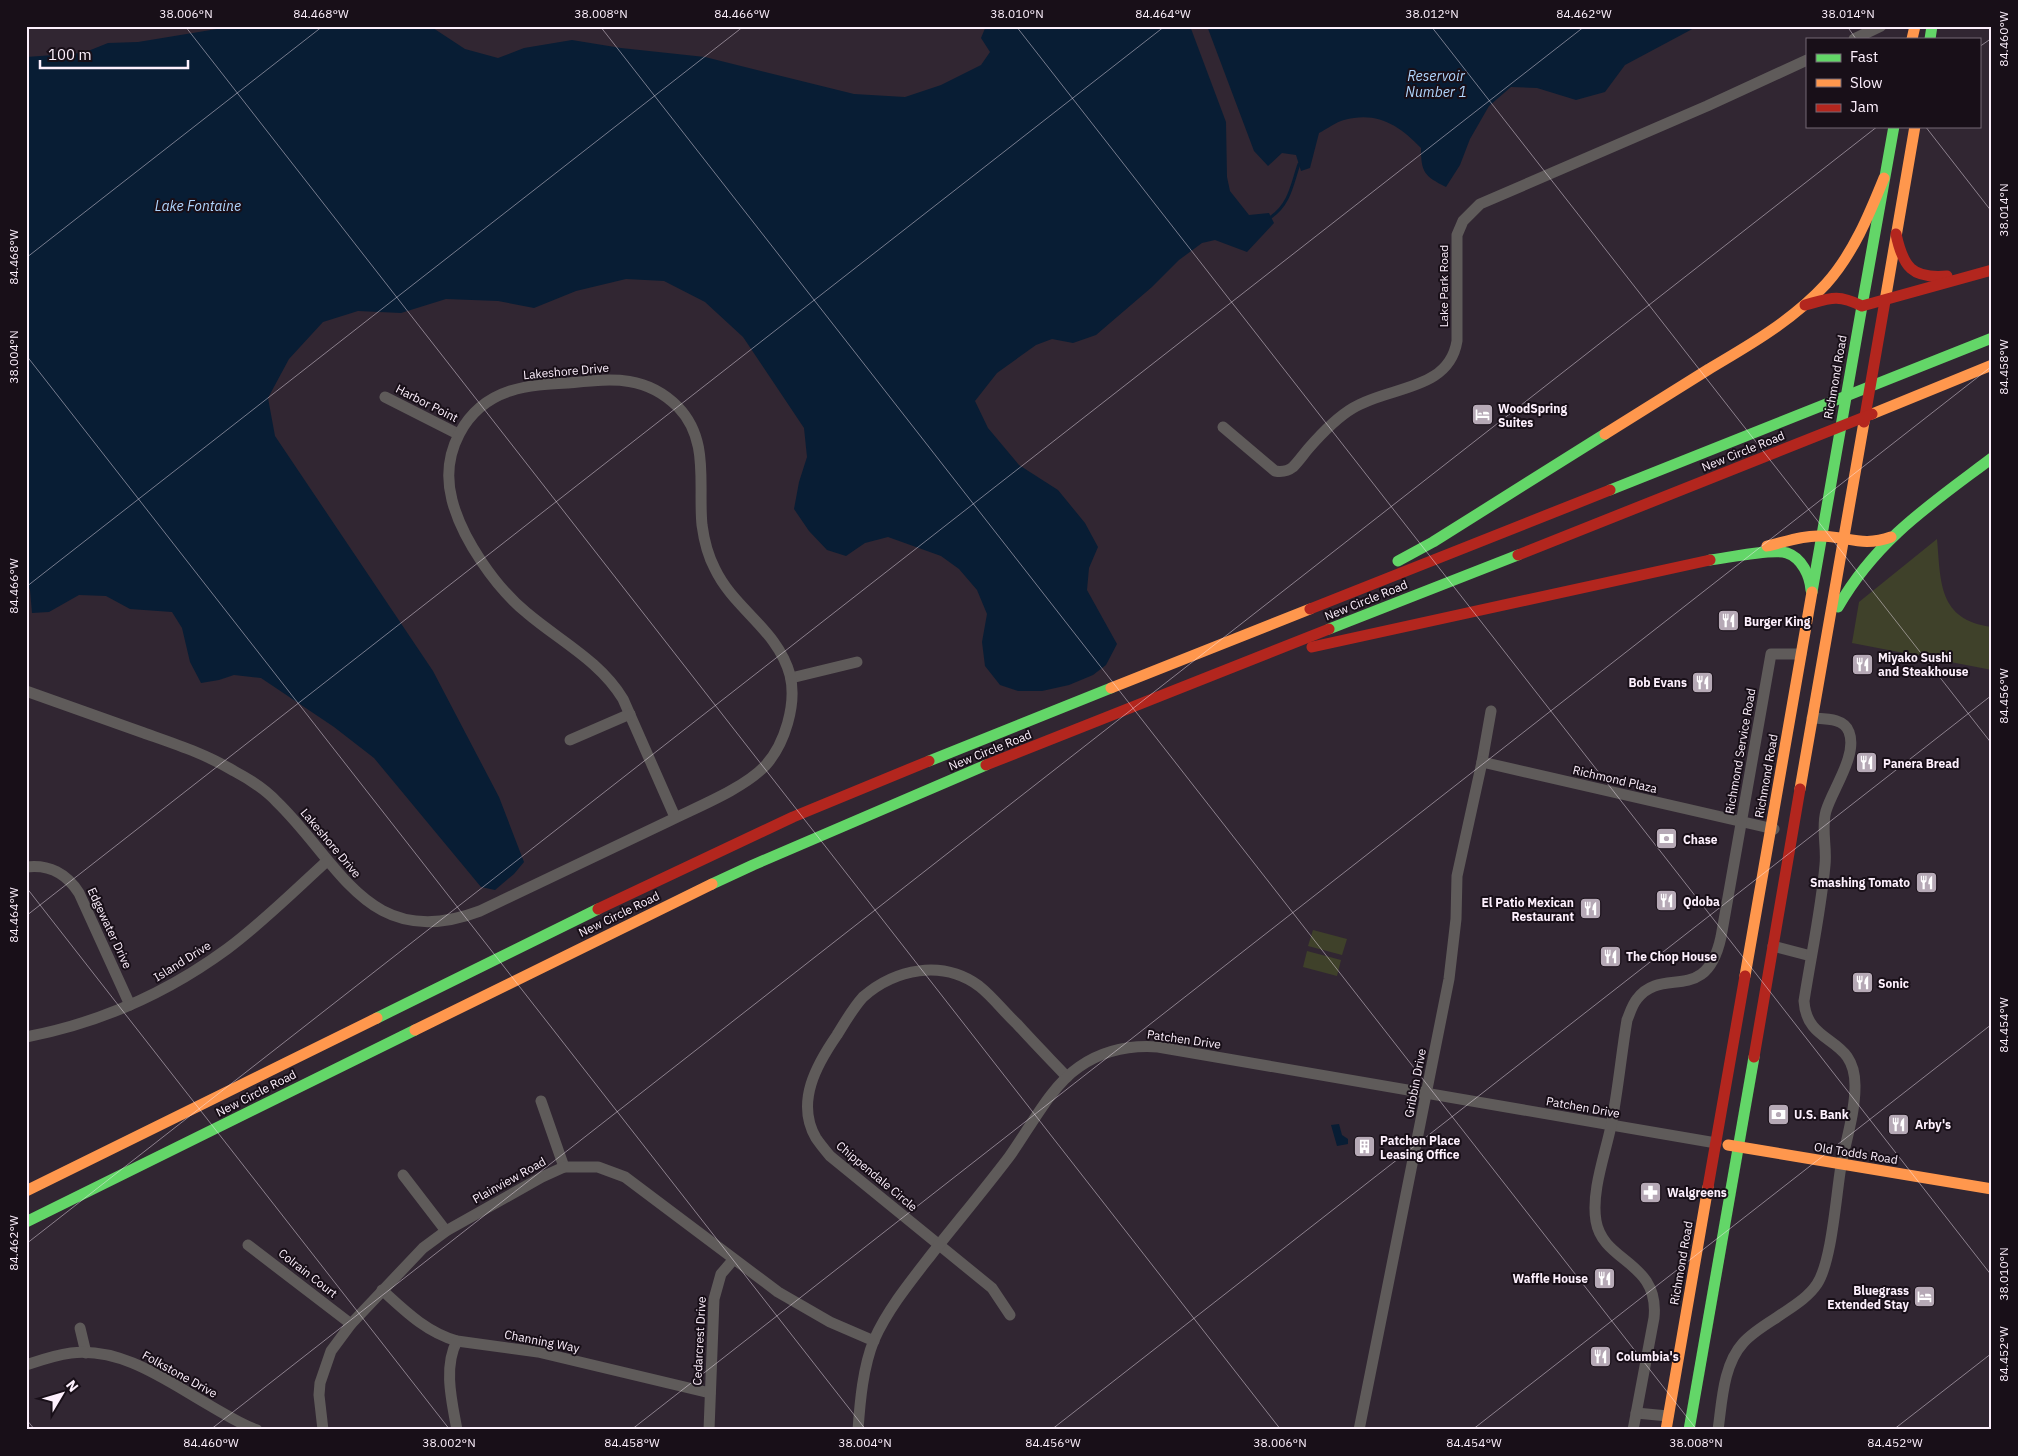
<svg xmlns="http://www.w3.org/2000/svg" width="2018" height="1456" font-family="'IBM Plex Sans',sans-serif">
  <rect width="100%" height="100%" fill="#312632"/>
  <g fill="#3f412a">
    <path d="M1937,539c4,43 1,81 55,88v43l-140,-27 7,-41z"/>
    <polygon points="1313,930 1347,939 1342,955 1308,946"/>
    <polygon points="1307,951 1341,960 1337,976 1303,967"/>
  </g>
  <g fill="#081d34">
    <polygon points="235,26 430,26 465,49 498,58 524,48 572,40 621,48 705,57 854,94 905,97 941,85 981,65 990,52 981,38 986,26 1190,26 1226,122 1227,177 1230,191 1249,215 1269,213 1274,223 1247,252 1215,240 1202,243 1179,260 1152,287 1096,335 1073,343 1052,339 1036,345 997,373 975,401 988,428 1019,465 1058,490 1085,523 1098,547 1089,568 1087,590 1117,644 1106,665 1093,675 1069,685 1042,691 1018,691 1000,685 985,666 982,642 987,614 977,590 959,569 941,556 888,537 865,543 846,556 827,550 809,531 794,509 799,482 807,457 804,428 743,337 705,302 664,281 626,279 576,291 534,308 498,301 446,299 401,313 358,311 323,322 289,359 268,398 275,436 433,671 499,797 524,862 514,874 495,890 481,887 374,758 334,727 261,678 234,675 219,680 201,683 190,662 182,628 172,612 130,609 106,596 79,595 49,612 32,613 30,590 26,582 26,57 83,53 108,43 138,42"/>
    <path d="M1207,26h491l-73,39 -20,27 -29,8 -39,-12 -26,-1 -22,19 -19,33 -10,26 -14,22c-22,-11 -25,-15 -25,-39 -22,-23 -44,-37 -77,-28 -8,2 -17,9 -25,13l-9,35 -9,3 -5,-16 -14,-2 -14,13 -14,-15z"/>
    <polygon points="1339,1124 1342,1135 1348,1139 1348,1144 1337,1146 1331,1125"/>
  </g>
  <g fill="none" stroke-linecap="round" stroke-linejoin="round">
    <path stroke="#081d34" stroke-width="3" d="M1271,217c19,-13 21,-33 28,-53"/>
    <g stroke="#5f5b5a" stroke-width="11">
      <polyline points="1854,39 1881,26"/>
      <polyline points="385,397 458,434"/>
      <path d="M1223,427l52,44c6,1 13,0 18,-4 5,-5 10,-12 15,-18 13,-15 28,-31 45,-41 36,-22 96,-17 104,-67v-106l6,-14 17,-17 227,-98 100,-46"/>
      <polyline points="791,678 857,662"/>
      <path d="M26,691c39,14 79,28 118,42 31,11 62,21 90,38 15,8 31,18 43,31 64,62 92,151 203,109 63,-30 126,-60 189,-90 28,-14 74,-32 96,-55 20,-22 32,-62 25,-91 -12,-45 -56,-66 -75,-106 -7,-13 -11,-29 -13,-44 -4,-40 8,-85 -24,-118 -33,-33 -67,-28 -110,-24 -19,1 -39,2 -58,8 -46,15 -70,63 -58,109 10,39 44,88 75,113 33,28 73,48 96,86l52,118"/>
      <polyline points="1491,711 1482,762 1774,829"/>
      <polyline points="570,740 630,714"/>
      <path d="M26,867c23,-3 41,7 53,26l51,112"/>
      <polyline points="1773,946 1811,956"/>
      <path d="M26,1037c73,-14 141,-44 201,-88 35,-26 67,-58 100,-88"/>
      <polyline points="541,1101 564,1167"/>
      <polyline points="403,1175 446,1231"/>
      <polyline points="248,1245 351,1324"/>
      <path d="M382,1290c23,21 44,42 75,51l81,11 172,41"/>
      <path d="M1010,1315l-18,-27 -162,-132c-5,-6 -10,-12 -14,-18 -21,-36 1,-74 21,-103 8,-13 16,-27 26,-38 32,-28 79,-38 116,-11 14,11 25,26 38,38 16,18 33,35 50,53"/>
      <polyline points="80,1328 86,1353"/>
      <path d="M457,1341c-14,26 -5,61 0,89"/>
      <path d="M26,1365c15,-5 29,-10 45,-12 51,-6 96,28 138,52 16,9 31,19 48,25"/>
      <polyline points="1636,1413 1668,1416"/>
      <polyline points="323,1430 319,1395 320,1383 331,1351 351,1324 423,1248 446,1231 542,1177 564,1167 598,1167 625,1177 778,1292 830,1322 874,1341"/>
      <polyline points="709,1430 714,1299 721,1274 733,1260"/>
      <path d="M858,1430c2,-29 5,-63 16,-90 14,-31 36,-58 57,-85 26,-33 53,-65 78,-98 21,-29 41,-70 70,-90 23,-16 51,-22 79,-20l558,96"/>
      <polyline points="1359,1430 1449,979 1456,919 1457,876 1482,762"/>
      <path d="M1633,1430l21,-112c6,-57 -51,-55 -58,-97 -5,-29 9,-66 15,-95 7,-35 10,-70 16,-106 3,-7 5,-15 10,-21 26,-34 69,7 84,-62l50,-283h30"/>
      <path d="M1718,1430c4,-28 5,-65 25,-87 9,-10 22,-18 33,-25 14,-10 31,-19 41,-34 15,-23 19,-89 24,-118 5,-26 14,-53 14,-79 1,-53 -48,-39 -51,-86 7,-45 17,-91 21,-136 2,-18 -4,-37 1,-54 6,-21 32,-56 23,-79 -5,-14 -24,-13 -37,-14"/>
    </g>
    <g stroke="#63d668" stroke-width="11">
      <polyline points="1930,39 1932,26"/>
      <polyline points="1862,306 1894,126"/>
      <polyline points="1610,490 1992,338"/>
      <path d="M1710,560c17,-2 63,-12 77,-7 15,5 23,23 24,37"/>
      <polyline points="1398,561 1433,542 1605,434"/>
      <polyline points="1812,592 1862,306"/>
      <path d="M1838,607c39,-68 93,-103 154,-149"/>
      <polyline points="1329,629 1518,555"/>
      <polyline points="929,761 1111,688"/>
      <polyline points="712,884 753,865 986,765"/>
      <polyline points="377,1018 598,909"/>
      <polyline points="26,1222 415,1030"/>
      <polyline points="1689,1430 1754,1057"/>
    </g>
    <g stroke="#ff974d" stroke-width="11">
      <polyline points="1912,39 1915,26"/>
      <polyline points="1885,301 1915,126"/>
      <polyline points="1872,414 1992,365"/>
      <path d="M1605,434c35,-22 69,-43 104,-65 41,-24 84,-49 117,-85 27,-30 43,-69 58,-106"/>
      <path d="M1767,546c18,-4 36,-11 54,-10 27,1 43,11 70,1"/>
      <polyline points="1111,688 1310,609"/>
      <polyline points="1800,789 1864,422"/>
      <polyline points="1745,976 1812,592"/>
      <polyline points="415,1030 712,884"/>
      <polyline points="1728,1145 1992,1189"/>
      <polyline points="26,1191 377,1018"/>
      <polyline points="1666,1430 1708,1187"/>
    </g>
    <g stroke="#b3261e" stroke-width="11">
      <path d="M1896,234c7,33 16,45 51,42"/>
      <path d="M1805,305c26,-7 32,-11 57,1l130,-36"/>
      <polyline points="1864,422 1885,301"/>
      <polyline points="1518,555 1872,414"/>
      <polyline points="1310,609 1610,490"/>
      <polyline points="1312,647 1710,560"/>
      <polyline points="986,765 1329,629"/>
      <polyline points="598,909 793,817 929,761"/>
      <polyline points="1754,1057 1800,789"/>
      <polyline points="1708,1187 1745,976"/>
    </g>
  </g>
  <path fill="none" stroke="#fdf0fd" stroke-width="1" stroke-opacity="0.45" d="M185,26l1096,1404M600,26l1097,1404M1016,26l976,1250M1431,26l561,718M1847,26l9,13M1979,47l13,-9M1925,126l67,86M26,258l297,-232M26,355l840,1075M26,587l718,-561M26,887l424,543M26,916l1139,-890M26,1244l1559,-1218M26,1419l9,11M210,1430l1668,-1304M631,1430l1361,-1064M1051,1430l941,-735M1472,1430l520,-406M1893,1430l99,-77"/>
  <defs>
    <symbol id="hotel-square" viewBox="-11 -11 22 22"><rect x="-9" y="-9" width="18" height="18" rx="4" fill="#b6a9b6" stroke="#180f18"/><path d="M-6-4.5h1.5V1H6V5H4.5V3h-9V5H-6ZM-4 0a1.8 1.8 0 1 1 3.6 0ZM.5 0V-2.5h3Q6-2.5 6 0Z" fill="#fff"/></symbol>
    <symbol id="restaurant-square" viewBox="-11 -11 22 22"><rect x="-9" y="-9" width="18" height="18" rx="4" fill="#b6a9b6" stroke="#180f18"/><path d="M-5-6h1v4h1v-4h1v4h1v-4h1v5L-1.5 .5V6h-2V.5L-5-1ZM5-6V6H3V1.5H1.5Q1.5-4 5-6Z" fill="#fff"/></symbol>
    <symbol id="bank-square" viewBox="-11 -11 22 22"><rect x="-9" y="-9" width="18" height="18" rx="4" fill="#b6a9b6" stroke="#180f18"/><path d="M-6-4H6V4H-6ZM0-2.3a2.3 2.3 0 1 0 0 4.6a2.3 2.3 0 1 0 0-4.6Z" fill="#fff"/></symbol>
    <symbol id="building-square" viewBox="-11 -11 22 22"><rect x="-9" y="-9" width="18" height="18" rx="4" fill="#b6a9b6" stroke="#180f18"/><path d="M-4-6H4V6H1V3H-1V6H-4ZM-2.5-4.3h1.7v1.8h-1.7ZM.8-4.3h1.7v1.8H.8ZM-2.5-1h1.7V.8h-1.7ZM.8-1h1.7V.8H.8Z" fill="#fff"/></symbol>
    <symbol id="pharmacy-square" viewBox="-11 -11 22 22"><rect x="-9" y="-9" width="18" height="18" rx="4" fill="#b6a9b6" stroke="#180f18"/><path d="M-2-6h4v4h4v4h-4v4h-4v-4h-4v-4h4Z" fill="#fff"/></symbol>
  </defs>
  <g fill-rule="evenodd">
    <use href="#hotel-square" x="1470" y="402" width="25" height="25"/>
    <use href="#restaurant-square" x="1716" y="608" width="25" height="25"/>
    <use href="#restaurant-square" x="1850" y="652" width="25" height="25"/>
    <use href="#restaurant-square" x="1690" y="670" width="25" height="25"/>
    <use href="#restaurant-square" x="1854" y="750" width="25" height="25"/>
    <use href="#bank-square" x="1654" y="826" width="25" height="25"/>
    <use href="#restaurant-square" x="1914" y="870" width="25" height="25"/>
    <use href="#restaurant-square" x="1654" y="888" width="25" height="25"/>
    <use href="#restaurant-square" x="1578" y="896" width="25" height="25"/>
    <use href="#restaurant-square" x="1598" y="944" width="25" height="25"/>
    <use href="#restaurant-square" x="1850" y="970" width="25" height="25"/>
    <use href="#bank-square" x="1766" y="1102" width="25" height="25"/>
    <use href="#restaurant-square" x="1886" y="1112" width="25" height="25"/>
    <use href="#building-square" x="1352" y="1134" width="25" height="25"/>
    <use href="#pharmacy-square" x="1638" y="1180" width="25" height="25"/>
    <use href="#restaurant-square" x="1592" y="1266" width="25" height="25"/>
    <use href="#hotel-square" x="1912" y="1284" width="25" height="25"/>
    <use href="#restaurant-square" x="1588" y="1344" width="25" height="25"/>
  </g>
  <g text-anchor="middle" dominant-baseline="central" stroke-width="4" stroke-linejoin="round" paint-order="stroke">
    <g font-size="12" fill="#fdf0fd" stroke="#180f18">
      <text transform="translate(1443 286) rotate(-90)">Lake Park Road</text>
      <text transform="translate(566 371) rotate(-5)">Lakeshore Drive</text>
      <text transform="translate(1835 377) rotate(-80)">Richmond Road</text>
      <text transform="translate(427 403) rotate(27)">Harbor Point</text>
      <text transform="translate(1743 451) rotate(-22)">New Circle Road</text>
      <text transform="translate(1366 600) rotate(-22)">New Circle Road</text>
      <text transform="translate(990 750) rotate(-22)">New Circle Road</text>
      <text transform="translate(1740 751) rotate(-80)">Richmond Service Road</text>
      <text transform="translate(1766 776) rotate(-80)">Richmond Road</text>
      <text transform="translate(1615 779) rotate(13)">Richmond Plaza</text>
      <text transform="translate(331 843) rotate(50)">Lakeshore Drive</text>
      <text transform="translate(619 914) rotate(-26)">New Circle Road</text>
      <text transform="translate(110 928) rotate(65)">Edgewater Drive</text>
      <text transform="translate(182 961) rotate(-32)">Island Drive</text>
      <text transform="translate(1184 1039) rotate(8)">Patchen Drive</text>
      <text transform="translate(1415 1083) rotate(-79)">Gribbin Drive</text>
      <text transform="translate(256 1093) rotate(-27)">New Circle Road</text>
      <text transform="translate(1583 1107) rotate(10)">Patchen Drive</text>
      <text transform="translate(1856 1153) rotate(9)">Old Todds Road</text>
      <text transform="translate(877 1176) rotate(40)">Chippendale Circle</text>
      <text transform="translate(509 1180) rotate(-29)">Plainview Road</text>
      <text transform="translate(1681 1263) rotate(-80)">Richmond Road</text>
      <text transform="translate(308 1273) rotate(38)">Colrain Court</text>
      <text transform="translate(542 1341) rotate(11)">Channing Way</text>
      <text transform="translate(699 1341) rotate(-87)">Cedarcrest Drive</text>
      <text transform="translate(180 1374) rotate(29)">Folkstone Drive</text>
    </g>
    <g font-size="12" font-weight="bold" fill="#fdf0fd" stroke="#180f18" text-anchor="start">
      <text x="1498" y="408">WoodSpring<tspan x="1498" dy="14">Suites</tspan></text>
      <text x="1744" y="621">Burger King</text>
      <text x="1878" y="657">Miyako Sushi<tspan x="1878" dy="14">and Steakhouse</tspan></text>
      <text x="1687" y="682" text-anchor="end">Bob Evans</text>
      <text x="1883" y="763">Panera Bread</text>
      <text x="1683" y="839">Chase</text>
      <text x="1910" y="882" text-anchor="end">Smashing Tomato</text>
      <text x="1683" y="901">Qdoba</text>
      <text x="1574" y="902" text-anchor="end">El Patio Mexican<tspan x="1574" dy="14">Restaurant</tspan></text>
      <text x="1626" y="956">The Chop House</text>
      <text x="1878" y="983">Sonic</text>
      <text x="1794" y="1114">U.S. Bank</text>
      <text x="1915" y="1124">Arby's</text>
      <text x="1380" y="1140">Patchen Place<tspan x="1380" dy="14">Leasing Office</tspan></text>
      <text x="1667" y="1192">Walgreens</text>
      <text x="1588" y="1278" text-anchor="end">Waffle House</text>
      <text x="1909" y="1290" text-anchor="end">Bluegrass<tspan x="1909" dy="14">Extended Stay</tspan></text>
      <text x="1616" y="1356">Columbia's</text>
    </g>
    <g font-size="14" font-style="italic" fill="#b0d5fd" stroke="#180f18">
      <text x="1436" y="76">Reservoir<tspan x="1436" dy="16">Number 1</tspan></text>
      <text x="198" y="206">Lake Fontaine</text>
    </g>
  </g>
  <rect width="2018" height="1456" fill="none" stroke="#180f18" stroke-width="55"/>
  <rect x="1806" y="38" width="175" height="90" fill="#180f18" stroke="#746974"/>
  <rect x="1816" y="54" width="25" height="8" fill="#63d668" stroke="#746974"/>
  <text x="1850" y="62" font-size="15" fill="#fdf0fd">Fast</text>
  <rect x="1816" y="79" width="25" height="8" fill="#ff974d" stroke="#746974"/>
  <text x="1850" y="88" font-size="15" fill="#fdf0fd">Slow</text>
  <rect x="1816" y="104" width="25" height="8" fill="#b3261e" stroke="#746974"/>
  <text x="1850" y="112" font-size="15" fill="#fdf0fd">Jam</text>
  <g transform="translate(62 1394) rotate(52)" stroke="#180f18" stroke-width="4" paint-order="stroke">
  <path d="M0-4L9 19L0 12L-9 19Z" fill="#fdf0fd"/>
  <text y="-8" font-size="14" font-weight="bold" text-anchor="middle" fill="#fdf0fd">N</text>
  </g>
  <path d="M40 60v8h148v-8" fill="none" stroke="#fdf0fd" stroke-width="2.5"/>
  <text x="48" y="60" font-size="15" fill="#fdf0fd" stroke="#180f18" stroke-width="4" paint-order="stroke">100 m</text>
  <rect x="28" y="28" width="1962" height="1400" fill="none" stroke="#fdf0fd" stroke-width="2"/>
  <g font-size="12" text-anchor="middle" fill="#fdf0fd">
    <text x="186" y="18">38.006°N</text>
    <text x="321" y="18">84.468°W</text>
    <text x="601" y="18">38.008°N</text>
    <text x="742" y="18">84.466°W</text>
    <text x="1017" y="18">38.010°N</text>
    <text x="1163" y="18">84.464°W</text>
    <text x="1432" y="18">38.012°N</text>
    <text x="1584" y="18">84.462°W</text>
    <text x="1848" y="18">38.014°N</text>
    <text transform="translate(2004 39) rotate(-90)" y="4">84.460°W</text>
    <text transform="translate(2004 210) rotate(-90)" y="4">38.014°N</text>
    <text transform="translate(14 257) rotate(-90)" y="4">84.468°W</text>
    <text transform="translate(14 357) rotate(-90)" y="4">38.004°N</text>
    <text transform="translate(2004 367) rotate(-90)" y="4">84.458°W</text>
    <text transform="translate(14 586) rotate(-90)" y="4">84.466°W</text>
    <text transform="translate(2004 696) rotate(-90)" y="4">84.456°W</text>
    <text transform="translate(14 915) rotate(-90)" y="4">84.464°W</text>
    <text transform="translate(2004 1025) rotate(-90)" y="4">84.454°W</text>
    <text transform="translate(14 1243) rotate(-90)" y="4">84.462°W</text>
    <text transform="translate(2004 1274) rotate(-90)" y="4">38.010°N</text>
    <text transform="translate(2004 1354) rotate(-90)" y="4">84.452°W</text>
    <text x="211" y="1447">84.460°W</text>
    <text x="449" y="1447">38.002°N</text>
    <text x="632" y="1447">84.458°W</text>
    <text x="865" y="1447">38.004°N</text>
    <text x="1053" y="1447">84.456°W</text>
    <text x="1280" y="1447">38.006°N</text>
    <text x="1474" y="1447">84.454°W</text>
    <text x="1696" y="1447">38.008°N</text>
    <text x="1895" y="1447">84.452°W</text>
  </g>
</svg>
